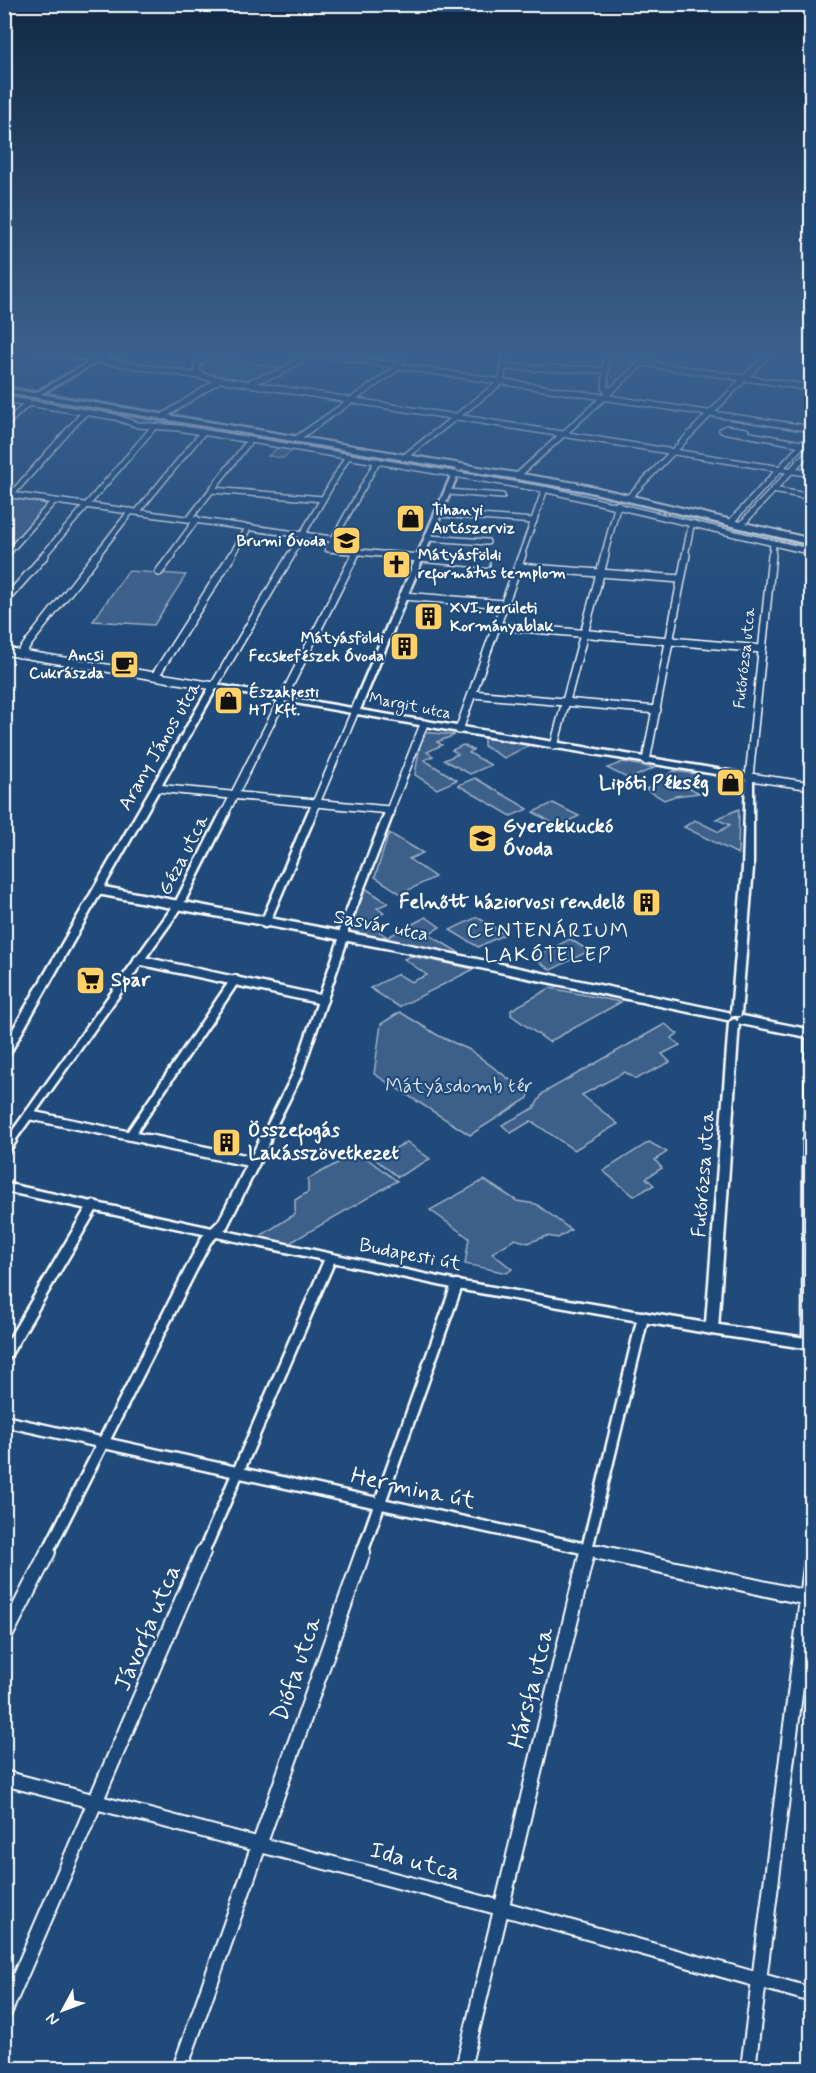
<svg xmlns="http://www.w3.org/2000/svg" width="816" height="2073" font-family="Mynerve,sans-serif">
  <rect width="100%" height="100%" fill="#1f4a7a"/>
  <filter id="ink" filterUnits="userSpaceOnUse"><feTurbulence type="fractalNoise" baseFrequency=".0167" numOctaves="2"/><feDisplacementMap in="SourceGraphic" scale="12" xChannelSelector="R" yChannelSelector="G"/><feConvolveMatrix kernelMatrix="1 2 1 2 8 2 1 2 1" color-interpolation-filters="sRGB"/></filter>
  <g filter="url(#ink)">
    <g fill="#3c618b" stroke="#9eb0c5" stroke-width="1.5">
      <polygon points="311,350 399,350 396,362"/>
      <path d="M211,357l72,11c-23,17 -58,15 -83,4l-1,-5z"/>
      <polygon points="607,358 644,361 613,386 607,386"/>
      <polygon points="4,385 51,393 403,453 390,463 295,449 283,458 268,456 279,447 178,430 123,424 117,419 5,401"/>
      <polygon points="5,496 48,504 5,552"/>
      <polygon points="128,571 186,575 154,625 93,621"/>
      <polygon points="422,732 455,735 437,742 442,745 427,752 433,756 424,760 457,780 437,789 415,775"/>
      <polygon points="484,738 530,745 504,758 484,746"/>
      <polygon points="463,745 473,750 469,753 491,765 470,774 444,760 458,754 452,750"/>
      <polygon points="623,762 654,768 629,779 607,768"/>
      <polygon points="674,771 697,774 683,784 699,793 675,796 664,800 646,789"/>
      <polygon points="475,778 528,809 511,816 458,785"/>
      <polygon points="553,803 579,816 558,826 533,812"/>
      <polygon points="739,809 738,854 684,827 695,820 719,832 730,825 716,819"/>
      <polygon points="389,833 423,853 409,859 435,877 401,894 375,877"/>
      <polygon points="365,888 388,903 377,908 384,913 367,923 386,936 378,939 349,933"/>
      <polygon points="426,917 440,927 428,934 461,954 384,939"/>
      <polygon points="477,917 504,934 505,934 478,947 450,930"/>
      <polygon points="570,939 589,951 551,970 533,958"/>
      <polygon points="411,956 474,969 399,1007 370,988 398,974 411,982 427,975 404,959"/>
      <polygon points="550,988 621,1002 549,1042 511,1015 511,1010"/>
      <polygon points="400,1012 439,1036 470,1050 529,1094 528,1098 470,1135 374,1074 381,1024"/>
      <polygon points="665,1024 678,1034 671,1038 680,1045 662,1054 670,1062 636,1079 625,1072 582,1095 618,1124 574,1150 531,1121 511,1133 502,1125 534,1108 543,1093"/>
      <polygon points="407,1142 430,1159 398,1177 375,1159"/>
      <polygon points="649,1142 667,1152 655,1160 662,1168 646,1178 654,1185 634,1196 603,1171"/>
      <polygon points="358,1152 397,1181 288,1244 257,1238 295,1214 295,1200 308,1192 308,1179"/>
      <polygon points="484,1180 517,1201 536,1204 571,1230 558,1238 547,1236 528,1243 515,1239 492,1253 512,1269 507,1273 465,1264 469,1238 430,1210"/>
    </g>
    <g fill="none" stroke-linecap="round" stroke-linejoin="round">
      <defs>
        <g id="minor-far4">
          <polyline points="37,350 812,474"/>
          <polyline points="294,350 812,429"/>
          <polyline points="606,350 605,389 610,390"/>
          <polyline points="797,350 812,352"/>
          <polyline points="643,363 812,388"/>
          <polyline points="505,367 606,370"/>
          <polyline points="204,377 197,371 198,362 221,350"/>
          <polyline points="252,381 280,373 310,353"/>
          <polyline points="4,399 115,417 138,425 178,428 548,490 812,552"/>
          <polyline points="162,417 219,380"/>
          <polyline points="4,426 28,403"/>
          <polyline points="746,431 726,428 722,430 802,444"/>
          <polyline points="296,439 399,367 404,350"/>
          <polyline points="403,458 501,382 507,350"/>
          <polyline points="378,460 328,549 402,556"/>
          <polyline points="517,476 656,350"/>
          <polyline points="212,490 323,499"/>
          <polyline points="773,490 812,497"/>
          <polyline points="448,492 502,496"/>
          <polyline points="4,494 332,539"/>
          <polyline points="11,495 85,412"/>
          <polyline points="628,498 772,350"/>
          <polyline points="138,511 203,432"/>
          <polyline points="438,514 534,521"/>
          <polyline points="190,518 250,440"/>
          <polyline points="730,523 812,434"/>
          <polyline points="741,525 812,448"/>
          <polyline points="428,538 487,542"/>
          <polyline points="5,556 53,502"/>
          <polyline points="43,556 153,428"/>
          <polyline points="96,556 131,511"/>
          <polyline points="170,556 197,519"/>
          <polyline points="231,556 249,527"/>
          <polyline points="290,556 348,456"/>
          <polyline points="354,556 356,553"/>
          <polyline points="521,556 545,489"/>
          <polyline points="604,556 618,504"/>
          <polyline points="685,556 691,526 694,524"/>
          <polyline points="772,556 773,543"/>
        </g>
        <g id="minor-far3">
          <polyline points="386,555 486,564"/>
          <polyline points="4,557 6,555"/>
          <polyline points="518,567 681,579"/>
          <polyline points="159,572 172,555"/>
          <polyline points="403,596 504,604"/>
          <polyline points="4,602 45,555"/>
          <polyline points="498,626 762,649"/>
          <polyline points="4,651 214,686 291,555"/>
          <polyline points="20,654 97,555"/>
          <polyline points="155,676 232,555"/>
          <polyline points="472,694 657,710"/>
          <polyline points="459,730 522,555"/>
          <polyline points="554,746 605,555"/>
          <polyline points="646,761 686,555"/>
          <polyline points="749,777 772,555"/>
          <polyline points="750,777 812,786"/>
          <polyline points="156,788 389,810"/>
          <polyline points="224,815 355,555"/>
          <polyline points="311,815 355,711"/>
          <polyline points="388,815 424,724"/>
        </g>
        <g id="minor-far2">
          <polyline points="98,890 386,944 727,1016"/>
          <polyline points="265,923 312,813"/>
          <polyline points="138,960 323,1000"/>
          <polyline points="742,1020 812,1034"/>
          <polyline points="29,1115 155,1141"/>
          <polyline points="130,1135 235,980"/>
          <polyline points="10,1141 178,906 225,813"/>
          <polyline points="264,1141 297,1075 344,937 344,928 389,813"/>
          <polyline points="809,1141 810,1033"/>
        </g>
        <g id="minor-far1">
          <polyline points="148,1140 254,1162"/>
          <polyline points="4,1150 11,1140"/>
          <polyline points="712,1329 812,1344"/>
          <polyline points="808,1343 809,1140"/>
          <polyline points="4,1357 93,1206"/>
          <polyline points="4,1421 605,1553"/>
          <polyline points="47,1553 206,1240 223,1224 265,1140"/>
          <polyline points="203,1553 330,1259"/>
          <polyline points="362,1553 457,1285"/>
          <polyline points="586,1553 643,1317"/>
        </g>
        <g id="minor">
          <polyline points="599,1552 812,1599"/>
          <polyline points="4,1638 48,1552"/>
          <polyline points="4,1778 501,1908 812,1995"/>
          <polyline points="4,2013 203,1552"/>
          <polyline points="180,2068 363,1552"/>
          <polyline points="463,2068 587,1552"/>
          <polyline points="748,2068 812,1559"/>
        </g>
        <g id="tertiary">
          <polygon points="110,350 118,350 37,396 32,395"/>
          <polygon points="459,466 464,467 457,476 360,710 753,775 753,868 741,1014 740,1016 732,1016 731,1014 743,868 746,779 459,732 216,689 9,1055 4,1058 4,1045 211,684 352,708 451,476"/>
          <polygon points="734,1019 739,1022 718,1329 716,1332 712,1334 457,1289 4,1191 4,1183 457,1281 706,1323 729,1022"/>
        </g>
        <polygon id="primary" points="4,388 582,484 812,539 812,545 582,490 4,392"/>
      </defs>
      <use href="#minor-far4" stroke="#fff" stroke-width="8"/>
      <use href="#minor-far3" stroke="#fff" stroke-width="10"/>
      <use href="#minor-far2" stroke="#fff" stroke-width="13"/>
      <use href="#minor-far1" stroke="#fff" stroke-width="15"/>
      <use href="#minor" stroke="#fff" stroke-width="18"/>
      <use href="#tertiary" stroke="#fff" stroke-width="5"/>
      <use href="#primary" stroke="#fff" stroke-width="4"/>
      <use href="#minor-far4" stroke="#1f4a7a" stroke-width="5"/>
      <use href="#minor-far3" stroke="#1f4a7a" stroke-width="7"/>
      <use href="#minor-far2" stroke="#1f4a7a" stroke-width="8"/>
      <use href="#minor-far1" stroke="#1f4a7a" stroke-width="10"/>
      <use href="#minor" stroke="#1f4a7a" stroke-width="14"/>
      <use href="#tertiary" fill="#1f4a7a" fill-rule="evenodd"/>
      <use href="#primary" fill="#1f4a7a" fill-rule="evenodd"/>
      <polyline stroke="#fff" stroke-width="1.5" points="4,395 587,493 812,547"/>
    </g>
  </g>
  <linearGradient id="sky" x2="0" y2="1"><stop stop-color="#112943"/><stop offset="0.55" stop-color="#3c608d"/><stop offset="1" stop-color="#3c608d" stop-opacity="0"/></linearGradient>
  <rect width="816" height="641" fill="url(#sky)"/>
  <defs>
    <symbol id="shop-square" viewBox="-11 -11 22 22"><rect x="-9" y="-9" width="18" height="18" rx="4" fill="#ffd166" stroke="#1f4a7a"/><path d="M-5-2.5h2.3a2.7 3.5 0 0 1 5.4 0H5L5.5 6h-11ZM-1.5-2.5h3a1.5 2.3 0 0 0-3 0Z" fill="#111"/></symbol>
    <symbol id="school-square" viewBox="-11 -11 22 22"><rect x="-9" y="-9" width="18" height="18" rx="4" fill="#ffd166" stroke="#1f4a7a"/><path d="M0-5L7-2L0 1L-7-2ZM-4 1L0 2.5L4 1V4Q0 6-4 4Z" fill="#111"/></symbol>
    <symbol id="church-square" viewBox="-11 -11 22 22"><rect x="-9" y="-9" width="18" height="18" rx="4" fill="#ffd166" stroke="#1f4a7a"/><path d="M-1.2-6h2.4v3.5h3.3v2.4h-3.3V6h-2.4V-.1h-3.3v-2.4h3.3Z" fill="#111"/></symbol>
    <symbol id="building-square" viewBox="-11 -11 22 22"><rect x="-9" y="-9" width="18" height="18" rx="4" fill="#ffd166" stroke="#1f4a7a"/><path d="M-4-6H4V6H1V3H-1V6H-4ZM-2.5-4.3h1.7v1.8h-1.7ZM.8-4.3h1.7v1.8H.8ZM-2.5-1h1.7V.8h-1.7ZM.8-1h1.7V.8H.8Z" fill="#111"/></symbol>
    <symbol id="cafe-square" viewBox="-11 -11 22 22"><rect x="-9" y="-9" width="18" height="18" rx="4" fill="#ffd166" stroke="#1f4a7a"/><path d="M-5.5-4.5H6V0H3Q3 3.5 0 3.5H-2.5Q-5.5 3.5-5.5 0ZM3-3.2v2h1.7v-2ZM-6 4.5H4V6H-6Z" fill="#111"/></symbol>
    <symbol id="supermarket-square" viewBox="-11 -11 22 22"><rect x="-9" y="-9" width="18" height="18" rx="4" fill="#ffd166" stroke="#1f4a7a"/><path d="M-6-5.5h2.5l.6 2H6L4.5 2H-2.5L-4.4-4H-6ZM-1.5 3.2a1.3 1.3 0 1 0 .1 0ZM3 3.2a1.3 1.3 0 1 0 .1 0Z" fill="#111"/></symbol>
  </defs>
  <g fill-rule="evenodd">
    <use href="#shop-square" x="394" y="502" width="33" height="33"/>
    <use href="#school-square" x="330" y="524" width="33" height="33"/>
    <use href="#church-square" x="380" y="548" width="33" height="33"/>
    <use href="#building-square" x="412" y="600" width="33" height="33"/>
    <use href="#building-square" x="388" y="630" width="33" height="33"/>
    <use href="#cafe-square" x="108" y="648" width="33" height="33"/>
    <use href="#shop-square" x="212" y="684" width="33" height="33"/>
    <use href="#shop-square" x="714" y="766" width="33" height="33"/>
    <use href="#school-square" x="466" y="822" width="33" height="33"/>
    <use href="#building-square" x="630" y="886" width="33" height="33"/>
    <use href="#supermarket-square" x="74" y="964" width="33" height="33"/>
    <use href="#building-square" x="210" y="1126" width="33" height="33"/>
  </g>
  <g text-anchor="middle" dominant-baseline="central" stroke-width="4.5" stroke-linejoin="round" paint-order="stroke">
    <g font-size="16" font-weight="bold" fill="#fff" stroke="#1f4a7a" text-anchor="start">
      <text x="432" y="510">Tihanyi<tspan x="432" dy="18">Autószerviz</tspan></text>
      <text x="326" y="541" text-anchor="end">Brumi Óvoda</text>
      <text x="418" y="555">Mátyásföldi<tspan x="418" dy="18">református templom</tspan></text>
      <text x="450" y="608">XVI. kerületi<tspan x="450" dy="18">Kormányablak</tspan></text>
      <text x="384" y="638" text-anchor="end">Mátyásföldi<tspan x="384" dy="18">Fecskefészek Óvoda</tspan></text>
      <text x="104" y="655" text-anchor="end">Ancsi<tspan x="104" dy="18">Cukrászda</tspan></text>
      <text x="249" y="692">Északpesti<tspan x="249" dy="18">HT Kft.</tspan></text>
    </g>
    <g font-size="16" fill="#fff" stroke="#1f4a7a">
      <text transform="translate(745 658) rotate(-84)">Futórózsa utca</text>
      <text transform="translate(410 706) rotate(11)">Margit utca</text>
    </g>
    <g font-size="20" fill="#fff" stroke="#1f4a7a">
      <text transform="translate(160 746) rotate(-60)">Arany János utca</text>
      <text transform="translate(184 855) rotate(-63)">Géza utca</text>
      <text transform="translate(381 926) rotate(11)">Sasvár utca</text>
      <text transform="translate(704 1174) rotate(-86)">Futórózsa utca</text>
      <text transform="translate(410 1255) rotate(11)">Budapesti út</text>
    </g>
    <g font-size="20" font-weight="bold" fill="#fff" stroke="#1f4a7a" text-anchor="start">
      <text x="709" y="783" text-anchor="end">Lipóti Pékség</text>
      <text x="503" y="826">Gyerekkuckó<tspan x="503" dy="23">Óvoda</tspan></text>
      <text x="625" y="902" text-anchor="end">Felnőtt háziorvosi rendelő</text>
      <text x="111" y="980">Spar</text>
      <text x="248" y="1130">Összefogás<tspan x="248" dy="23">Lakásszövetkezet</tspan></text>
    </g>
    <g font-size="20" fill="#d8dfe8" stroke="#1f4a7a">
      <text x="459" y="1086">Mátyásdomb tér</text>
    </g>
    <g font-size="21" letter-spacing="1.5" fill="#fff" stroke="#1f4a7a">
      <text x="548" y="931">CENTENÁRIUM<tspan x="548" dy="24">LAKÓTELEP</tspan></text>
    </g>
    <g font-size="24" fill="#fff" stroke="#1f4a7a">
      <text transform="translate(413 1489) rotate(12)">Hermina út</text>
      <text transform="translate(148 1628) rotate(-67)">Jávorfa utca</text>
      <text transform="translate(297 1669) rotate(-71)">Diófa utca</text>
      <text transform="translate(532 1688) rotate(-76)">Hársfa utca</text>
      <text transform="translate(415 1862) rotate(15)">Ida utca</text>
    </g>
  </g>
  <rect width="816" height="2073" fill="none" stroke="#1f4a7a" stroke-width="24"/>
  <rect x="12" y="12" width="792" height="2049" fill="none" stroke="#fff" stroke-width="2" filter="url(#ink)"/>
  <g transform="translate(63 2010) rotate(229)" stroke="#1f4a7a" stroke-width="4.5" paint-order="stroke">
  <path d="M0-4.5L10 22L0 15L-10 22Z" fill="#ffffff"/>
  <text y="-9" font-size="16" font-weight="bold" text-anchor="middle" fill="#ffffff">N</text>
  </g>
</svg>
